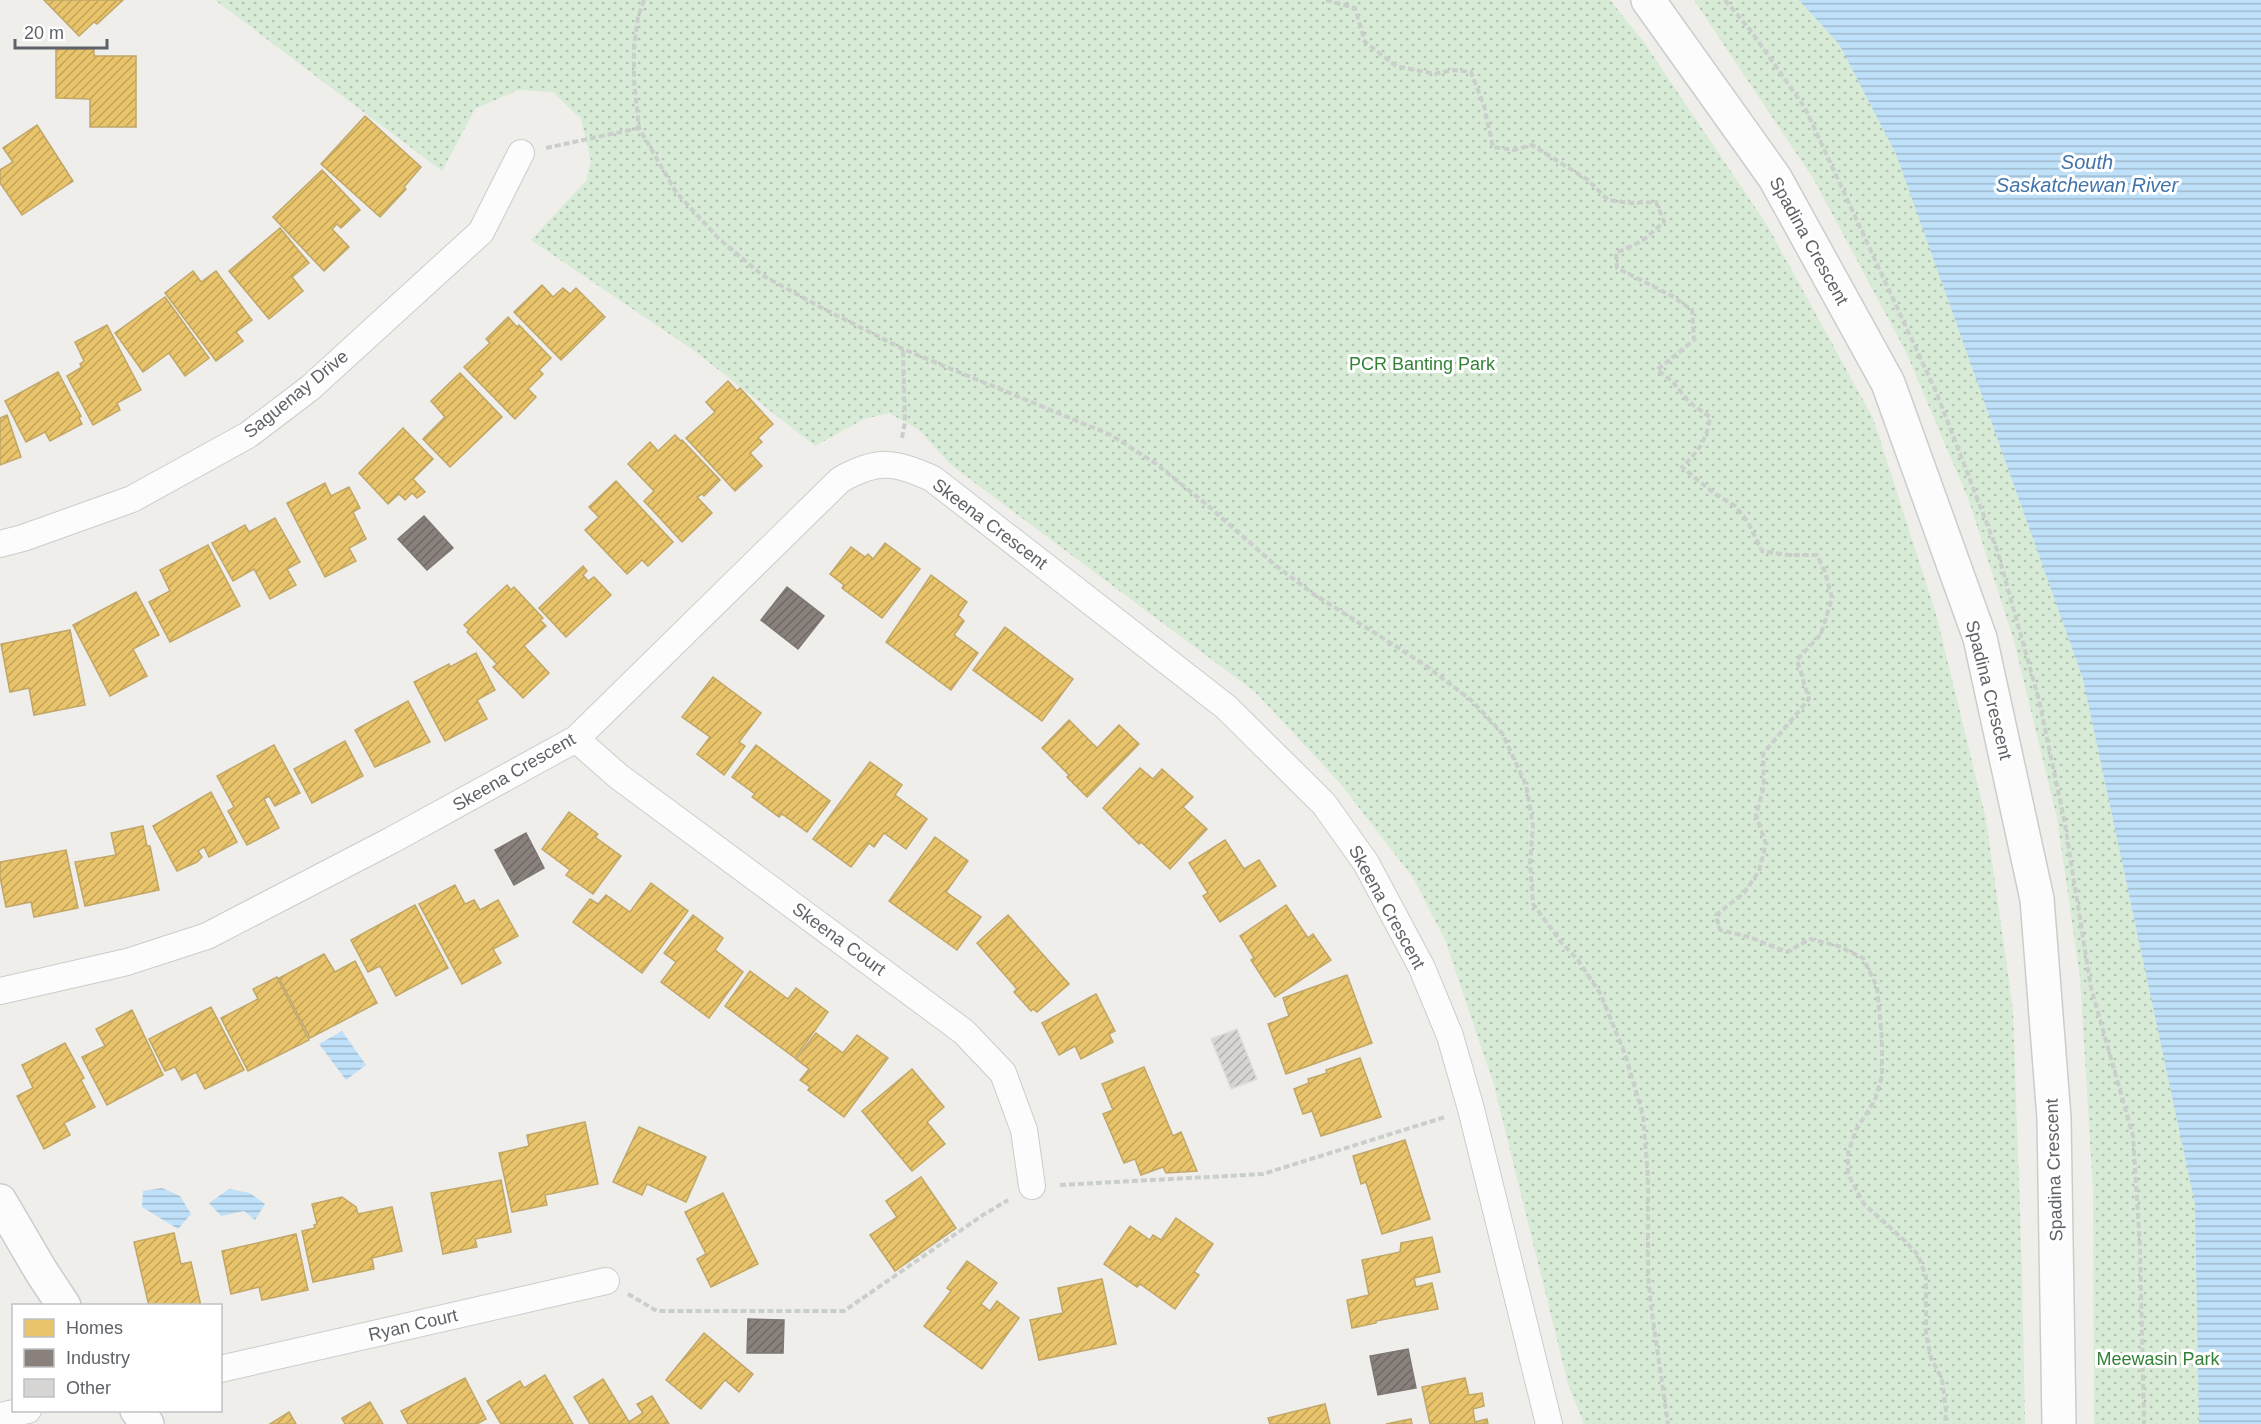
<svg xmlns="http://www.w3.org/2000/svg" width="2261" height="1424" font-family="Helvetica,sans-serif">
  <defs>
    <pattern id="park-dots" width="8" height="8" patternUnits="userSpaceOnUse" patternTransform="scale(1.5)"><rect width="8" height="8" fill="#d8ebd6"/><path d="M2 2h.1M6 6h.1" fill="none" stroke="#b2c2b1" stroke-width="1.8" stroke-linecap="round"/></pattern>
    <pattern id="water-rules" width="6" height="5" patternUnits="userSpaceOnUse" patternTransform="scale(1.5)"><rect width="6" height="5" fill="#bfe0f9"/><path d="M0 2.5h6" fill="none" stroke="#9eb9cd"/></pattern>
    <pattern id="homes-hatch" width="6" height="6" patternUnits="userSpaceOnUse" patternTransform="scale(1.5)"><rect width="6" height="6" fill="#e9c46a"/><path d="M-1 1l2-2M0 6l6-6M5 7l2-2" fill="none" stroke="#c0a35b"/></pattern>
    <pattern id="industry-hatch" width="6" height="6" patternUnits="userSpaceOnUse" patternTransform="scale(1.5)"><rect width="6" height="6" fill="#8a817c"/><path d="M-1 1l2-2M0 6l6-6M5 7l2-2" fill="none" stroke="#6e6865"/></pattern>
    <pattern id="building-hatch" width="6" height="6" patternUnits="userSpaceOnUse" patternTransform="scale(1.5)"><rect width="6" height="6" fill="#d6d5d3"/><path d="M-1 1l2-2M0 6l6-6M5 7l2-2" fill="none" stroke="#b1b0af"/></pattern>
  </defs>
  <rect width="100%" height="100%" fill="#efeeea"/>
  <g fill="url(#park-dots)">
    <polygon points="215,0 1610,0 1643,41 1767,225 1873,418 1936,614 1986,819 2013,1010 2022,1273 2025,1424 1584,1424 1568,1384 1494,1085 1445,940 1414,879 1340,783 1255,692 951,465 919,430 889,413 864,419 815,446 696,352 531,240 586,181 591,161 581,119 553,92 518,90 475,109 442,171"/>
    <polygon points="1694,0 1839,0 1994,348 2167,967 2229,1424 2094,1424 2093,1189 2080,977 2057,818 2014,641 1969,501 1906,352 1813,178"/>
  </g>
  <g fill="url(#water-rules)">
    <polygon points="1799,0 2261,0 2261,1424 2199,1424 2195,1204 2083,679 1896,154 1839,44"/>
    <polygon points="342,1031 366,1065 346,1080 319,1044"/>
    <polygon points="162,1188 180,1196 191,1214 178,1229 142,1207 143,1191"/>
    <polygon points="229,1189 250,1193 265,1204 255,1220 244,1211 221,1216 209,1203"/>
  </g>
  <g fill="url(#homes-hatch)" stroke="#c0a769" stroke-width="1.5">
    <polygon points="44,0 123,0 97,24 94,22 79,36"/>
    <polygon points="56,49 94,49 94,56 136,56 136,127 90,127 90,99 56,98"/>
    <polygon points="365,116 421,167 404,187 406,189 380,217 321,164"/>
    <polygon points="37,125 73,181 22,215 0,183 0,170 13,162 3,148"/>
    <polygon points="322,170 360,210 341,228 337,224 332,229 349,247 324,271 273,217"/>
    <polygon points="280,228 309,263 292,277 303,291 269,319 229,271"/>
    <polygon points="193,271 201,282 216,271 252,320 236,332 243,341 216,361 165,293"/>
    <polygon points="542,285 553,297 563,288 570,294 576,288 605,317 561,360 514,312"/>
    <polygon points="165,297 209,358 185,376 169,353 143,372 115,333"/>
    <polygon points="508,317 517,327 519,325 551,358 539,370 543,374 528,389 536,397 515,419 464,367 490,343 486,339"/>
    <polygon points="107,325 141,390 117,403 120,410 93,425 67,376 82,367 80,364 84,361 75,342"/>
    <polygon points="58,372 81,416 79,418 82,424 50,441 45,432 26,442 5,401"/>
    <polygon points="460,373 502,417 450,467 423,439 445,417 431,401"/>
    <polygon points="728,381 737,391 740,388 773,424 758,438 762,442 750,453 762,466 735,491 686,438 715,412 706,402"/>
    <polygon points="7,415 21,457 0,465 0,418"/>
    <polygon points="403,428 433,459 413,479 425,492 417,498 412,493 405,500 399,494 388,504 359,473"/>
    <polygon points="675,435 681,441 682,440 720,480 704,496 702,494 697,497 712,513 682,542 644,501 654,491 628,464 650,442 658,451"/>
    <polygon points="616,481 673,542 648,566 642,560 627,574 585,530 599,517 589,507"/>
    <polygon points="325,483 331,496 349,487 360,508 353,512 366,539 349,548 356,561 325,577 287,503"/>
    <polygon points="275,518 300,562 287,569 296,585 270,599 254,569 233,581 212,543 245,525 249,532"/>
    <polygon points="885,543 920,569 882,618 842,588 844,585 830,574 851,547 865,557 868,554 873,559"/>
    <polygon points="208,545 240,606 170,642 149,602 170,591 160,570"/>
    <polygon points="583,566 587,571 583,575 588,581 594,577 611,595 566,637 539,608"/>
    <polygon points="931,575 967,602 958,615 964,621 954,635 978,653 951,690 886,642"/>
    <polygon points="507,585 511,590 514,587 543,618 540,620 546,626 524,646 549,673 523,698 493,667 497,664 467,632 469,630 464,625"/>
    <polygon points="136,592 159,635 133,649 147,676 110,696 73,625"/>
    <polygon points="1005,627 1073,679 1042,721 973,670"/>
    <polygon points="70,630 85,705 34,715 29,688 10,692 1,644"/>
    <polygon points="476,653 495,690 477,700 487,719 445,741 414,682 449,664 450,667"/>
    <polygon points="713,677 761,713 739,742 745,746 724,775 697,754 710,737 682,717"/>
    <polygon points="408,701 430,742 375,767 355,730"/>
    <polygon points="1069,720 1097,748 1119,725 1139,744 1087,797 1067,777 1069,775 1042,748"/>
    <polygon points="345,741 363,776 312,803 294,769"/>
    <polygon points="274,745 300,793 275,806 269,796 264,799 279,828 247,845 228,811 234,807 217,776"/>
    <polygon points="756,745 830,801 807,832 782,814 779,817 752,797 755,794 732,777"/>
    <polygon points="870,762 902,785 895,795 927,819 906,849 884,833 874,847 869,843 851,867 813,839"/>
    <polygon points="1140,768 1153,779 1162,769 1193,797 1183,807 1207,829 1170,869 1141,842 1139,844 1103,808"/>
    <polygon points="211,792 237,842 209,857 204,847 198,851 202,857 197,862 177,871 153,826"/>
    <polygon points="569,812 598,834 595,837 621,856 593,894 566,875 570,870 542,849"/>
    <polygon points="143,826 147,846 150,846 159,890 85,906 75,862 116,855 111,833"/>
    <polygon points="935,837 968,861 946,892 981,917 957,950 889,901"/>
    <polygon points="1225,840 1244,869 1259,860 1276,886 1220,922 1203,896 1208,893 1189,863"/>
    <polygon points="66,850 78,908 34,917 31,902 6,907 0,877 0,862"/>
    <polygon points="651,883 688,911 642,973 573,922 590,899 598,904 606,895 630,912"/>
    <polygon points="455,885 465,904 474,900 480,910 498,900 518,936 493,949 501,963 462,984 419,904"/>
    <polygon points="415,905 448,968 396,996 380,966 368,972 351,940"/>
    <polygon points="1286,905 1308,938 1313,934 1331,960 1275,997 1251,960 1254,958 1240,936"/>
    <polygon points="693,915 723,938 715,950 743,972 709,1018 661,982 676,962 664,953"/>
    <polygon points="1008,915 1069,984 1037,1012 1033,1009 1031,1011 1014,992 1017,989 977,943"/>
    <polygon points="324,954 335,972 355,961 377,1003 310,1038 279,978"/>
    <polygon points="750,971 788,999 796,988 828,1012 795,1058 725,1006"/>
    <polygon points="1347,975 1372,1043 1286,1074 1268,1024 1289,1016 1283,998"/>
    <polygon points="277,977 309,1040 248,1071 221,1018 258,999 253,989"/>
    <polygon points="1096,994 1115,1031 1109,1034 1113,1042 1081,1059 1075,1046 1059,1055 1042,1023"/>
    <polygon points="211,1007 244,1070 205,1089 196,1072 182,1080 175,1067 165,1071 149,1039"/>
    <polygon points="132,1010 163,1075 107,1105 82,1057 105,1046 96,1029"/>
    <polygon points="816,1033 843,1053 857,1035 888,1058 844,1117 808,1090 810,1087 800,1080 809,1069 796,1059"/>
    <polygon points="65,1043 84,1078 81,1080 95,1107 64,1123 70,1135 44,1149 17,1096 33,1088 22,1065"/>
    <polygon points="1360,1058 1381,1117 1321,1136 1312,1111 1303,1114 1294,1089 1309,1083 1308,1079 1327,1073 1326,1070"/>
    <polygon points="1144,1067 1173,1136 1181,1132 1197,1171 1166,1173 1163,1167 1141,1175 1135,1159 1124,1163 1103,1114 1113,1110 1102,1084"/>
    <polygon points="912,1069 944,1107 927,1122 945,1144 912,1171 862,1111"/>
    <polygon points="585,1122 598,1184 545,1195 547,1205 512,1212 499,1153 529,1146 527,1135"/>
    <polygon points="639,1127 706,1157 686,1202 647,1184 642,1195 613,1182"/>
    <polygon points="1405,1140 1430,1219 1382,1234 1366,1182 1361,1184 1353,1156"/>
    <polygon points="921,1177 956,1228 895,1271 870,1235 897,1217 886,1201"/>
    <polygon points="501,1180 511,1232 475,1239 477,1247 443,1254 431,1193"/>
    <polygon points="723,1193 758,1264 711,1287 697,1259 706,1254 685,1212"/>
    <polygon points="342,1197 356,1207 358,1214 392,1207 402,1251 372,1258 374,1269 313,1282 302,1231 315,1228 314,1225 317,1224 312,1204"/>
    <polygon points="1176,1218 1213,1244 1194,1272 1199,1275 1175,1309 1140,1284 1137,1287 1104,1264 1130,1226 1150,1240 1153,1235 1161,1240"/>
    <polygon points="174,1233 181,1264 191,1262 201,1306 149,1306 134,1242"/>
    <polygon points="296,1234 308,1290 262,1300 259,1287 231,1294 222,1251"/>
    <polygon points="1432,1237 1440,1272 1414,1278 1416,1287 1432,1283 1438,1309 1376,1321 1376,1323 1352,1328 1347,1300 1369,1295 1362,1260 1400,1252 1401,1243"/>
    <polygon points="967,1261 997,1283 981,1304 990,1311 997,1301 1019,1318 982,1369 924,1326 951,1291 947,1288"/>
    <polygon points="1102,1279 1116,1344 1039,1360 1030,1320 1063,1313 1058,1288"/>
    <polygon points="704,1333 753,1374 739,1392 725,1380 701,1409 666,1380"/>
    <polygon points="545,1375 573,1424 501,1424 487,1401 520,1381 524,1388"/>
    <polygon points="465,1378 486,1419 477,1424 408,1424 401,1411"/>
    <polygon points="1465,1378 1469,1395 1482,1393 1484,1406 1473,1409 1475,1422 1487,1419 1488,1424 1430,1424 1422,1387"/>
    <polygon points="603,1379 629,1422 643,1413 637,1404 652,1396 669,1424 590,1424 574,1397"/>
    <polygon points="370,1402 383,1424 345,1424 342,1418"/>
    <polygon points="1325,1404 1330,1424 1270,1424 1268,1418"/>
    <polygon points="289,1412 296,1424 270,1424"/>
    <polygon points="1411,1419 1412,1424 1386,1424"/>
  </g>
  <g fill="url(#industry-hatch)" stroke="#7d7876" stroke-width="1.5">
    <polygon points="424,516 453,548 427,570 398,539"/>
    <polygon points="787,587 824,616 798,649 761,620"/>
    <polygon points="526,833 544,868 514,885 495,850"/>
    <polygon points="748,1319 784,1320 783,1353 747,1353"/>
    <polygon points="1408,1349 1416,1388 1378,1395 1370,1356"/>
  </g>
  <polygon fill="url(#building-hatch)" stroke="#deddd9" stroke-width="1.5" points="1237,1029 1257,1079 1231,1089 1211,1039"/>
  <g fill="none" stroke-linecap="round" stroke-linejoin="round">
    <defs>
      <g id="minor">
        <polyline points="0,544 23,538 132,499 248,435 310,388 481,232 521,153"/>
        <polyline points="576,739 618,776 964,1032 1003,1073 1024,1130 1032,1186"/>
        <path d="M0,991l127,-29 80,-26 185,-96 184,-101 264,-259c37,-21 55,-19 93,-1l293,228 98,97 42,59 56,105 28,68 21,73 78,315"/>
        <polyline points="220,1369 606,1281"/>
        <polyline points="0,1416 28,1410"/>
      </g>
      <g id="tertiary">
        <polyline points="1648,0 1775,178 1888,383 1980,638 2037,899 2054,1118 2059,1424"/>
        <polyline points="0,1201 41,1271 64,1306"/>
        <polyline points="137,1410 147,1424"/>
      </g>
    </defs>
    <use href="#minor" stroke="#cbcccc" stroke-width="28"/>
    <use href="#tertiary" stroke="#cbcccc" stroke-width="36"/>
    <g stroke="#cacfcc" stroke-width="4" stroke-dasharray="6 3" stroke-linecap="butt">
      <polyline points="644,0 638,17 634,47 634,81 639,128 676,192 718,238 762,275 824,309 903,349 1111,435 1155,463 1206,504 1274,564 1312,593 1425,665 1471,700 1502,733 1526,785 1533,825 1530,863 1533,904 1561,942 1578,960 1600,993 1625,1054 1643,1115 1648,1178 1648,1276 1651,1306 1668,1424"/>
      <path d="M1326,0l29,8 10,34 31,24 39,8 18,-4 18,2 13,34 9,41 21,3 18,-5 56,35 20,20 23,3 25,-1 8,20 -22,19 -26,12 1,15 55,28 20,14 2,30 -37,30 15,11 17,21 21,15c-3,23 -12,35 -28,50l33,27 20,12 13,16 14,29 26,4h29l8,17 7,26 -11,36 -24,26 12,39 -46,55 1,32 -8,29 10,29 -7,27 -15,22 -28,22 4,15 29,7 38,15 23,-13 28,7 25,12 14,29 5,52v37l-7,24 -19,30 -8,23v21l16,30 41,37 13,14 8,22v57l5,24 11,21 4,31 -1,14"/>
      <polyline points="1725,0 1751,31 1805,108 1937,394 1997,550 2039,700 2065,824 2091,988 2133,1136 2140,1247 2144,1424"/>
      <polyline points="546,148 639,128"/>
      <polyline points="902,438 905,422 903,349"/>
      <polyline points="1060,1185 1263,1174 1445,1117"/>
      <polyline points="628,1294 657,1311 844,1311 983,1215 1008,1200"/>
    </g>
    <use href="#minor" stroke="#fdfcfc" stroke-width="26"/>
    <use href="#tertiary" stroke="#fdfcfc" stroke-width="33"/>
  </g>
  <g text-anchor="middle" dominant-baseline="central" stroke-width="6" stroke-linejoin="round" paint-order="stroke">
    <g font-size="18" fill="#5f6368" stroke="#fff">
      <text transform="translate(1809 241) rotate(61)">Spadina Crescent</text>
      <text transform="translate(296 394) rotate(-39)">Saguenay Drive</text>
      <text transform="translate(990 524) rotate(37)">Skeena Crescent</text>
      <text transform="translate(1989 690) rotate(76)">Spadina Crescent</text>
      <text transform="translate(514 772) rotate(-30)">Skeena Crescent</text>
      <text transform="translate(1387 907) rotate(61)">Skeena Crescent</text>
      <text transform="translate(839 939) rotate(36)">Skeena Court</text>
      <text transform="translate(2054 1170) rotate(-92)">Spadina Crescent</text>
      <text transform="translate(413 1325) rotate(-13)">Ryan Court</text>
    </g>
    <g font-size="18" fill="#348238" stroke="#fff">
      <text x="1422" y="364">PCR Banting Park</text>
      <text x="2158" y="1359">Meewasin Park</text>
    </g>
    <g font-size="20" font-style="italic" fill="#4174aa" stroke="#fff">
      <text x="2087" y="162">South<tspan x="2087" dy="23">Saskatchewan River</tspan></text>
    </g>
  </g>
  <rect x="12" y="1304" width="210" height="108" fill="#ffffff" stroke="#bfc1c3" stroke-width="1.5"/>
  <rect x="24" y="1319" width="30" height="18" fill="#e9c46a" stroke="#bfc1c3" stroke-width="1.5"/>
  <text x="66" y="1334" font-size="18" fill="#5f6368">Homes</text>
  <rect x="24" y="1349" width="30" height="18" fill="#8a817c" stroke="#bfc1c3" stroke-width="1.5"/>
  <text x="66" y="1364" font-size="18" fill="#5f6368">Industry</text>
  <rect x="24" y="1379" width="30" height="18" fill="#d6d5d3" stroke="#bfc1c3" stroke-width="1.5"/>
  <text x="66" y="1394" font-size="18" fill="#5f6368">Other</text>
  <path d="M15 39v9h92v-9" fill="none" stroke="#5f6368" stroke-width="3"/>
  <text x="24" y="39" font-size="18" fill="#5f6368" stroke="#ffffff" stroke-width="4.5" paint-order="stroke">20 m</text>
</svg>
